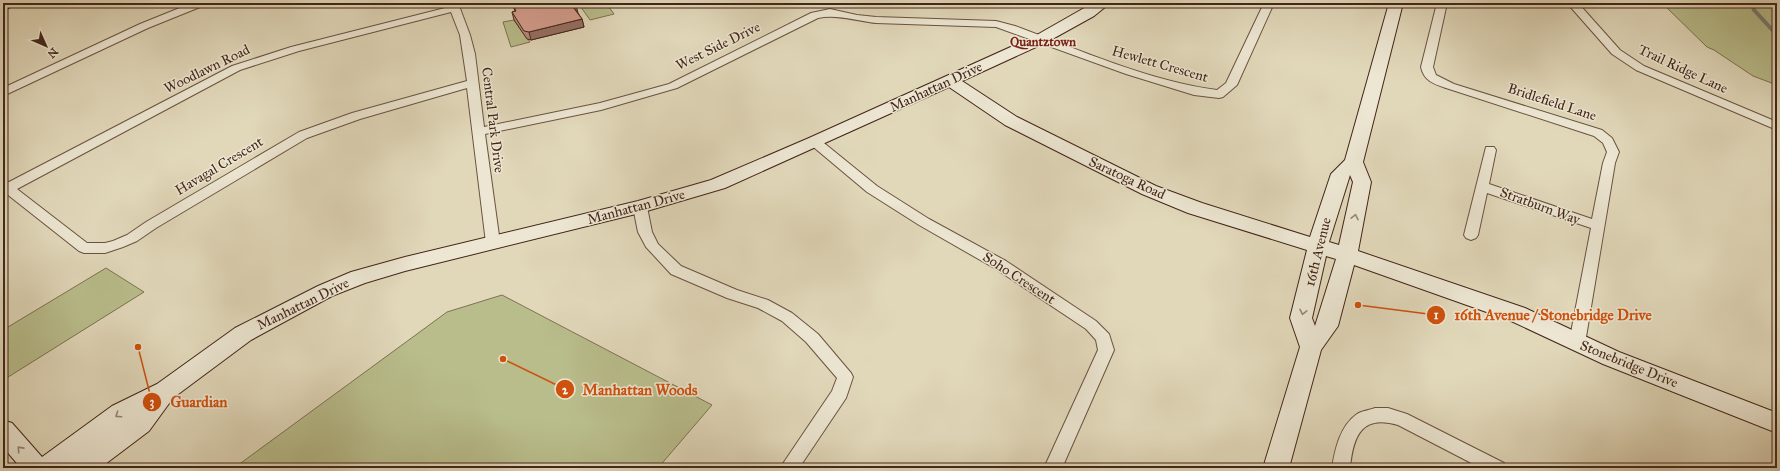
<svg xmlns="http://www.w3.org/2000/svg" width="1780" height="471" font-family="'IM FELL Great Primer',serif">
  <rect width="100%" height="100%" fill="#e1d8ba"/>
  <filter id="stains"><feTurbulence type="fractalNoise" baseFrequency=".005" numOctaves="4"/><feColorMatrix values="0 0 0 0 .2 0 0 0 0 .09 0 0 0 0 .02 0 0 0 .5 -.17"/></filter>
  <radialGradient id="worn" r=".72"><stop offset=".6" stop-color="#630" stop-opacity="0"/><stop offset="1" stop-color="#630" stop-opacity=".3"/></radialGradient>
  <g fill="#b9bd8c" stroke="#7e7152">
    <polygon points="578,3 606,3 614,14 590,20"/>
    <polygon points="1662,3 1777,3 1777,85 1753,76 1714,50 1707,47"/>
    <polygon points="514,20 530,42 511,47 503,22"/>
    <polygon points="106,268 144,292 5,379 3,378 3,330"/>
    <polygon points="502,295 712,405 658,468 234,468 447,312"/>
  </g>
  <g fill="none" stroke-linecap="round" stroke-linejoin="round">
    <polyline stroke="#757d78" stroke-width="4" points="1752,3 1754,10 1777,35"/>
    <defs>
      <g id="street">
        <polygon points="192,3 206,3 205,5 148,28 3,96 3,88 140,24"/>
        <path d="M448,3h10l12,32 5,19 9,73 116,-24 69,-19 142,-71 19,-4 27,6 19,2 120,4 19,5c62,23 136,56 202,64l9,-7 38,-80h10l-37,82 -14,12 -4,1 -25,-3 -68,-21 -130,-47 -120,-4c-19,-2 -39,-9 -58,-5l-141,70 -76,22 -116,24 15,109 -2,3 -5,2 -5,-2 -2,-3 -19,-155 -107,31 -53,19 -151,90 -19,13 -14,6 -18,6h-21l-5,-2 -76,-60v-11l6,2 223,-116 59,-19 158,-40zM451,12l9,23 7,46 -115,32 -53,19 -153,90 -19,13 -14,6 -8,2h-18l-70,-54 223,-119 59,-19z"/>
        <path d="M1437,3h10l-14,64 3,8 18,9 148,46 10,8 7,14 -4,11 -30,180 -2,4 -6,2 -6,-2 -2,-4 22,-115 -104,-35 -9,42 -2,3 -5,2 -5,-2 -2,-3 22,-88h8l2,3 -7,34 103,35 11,-56 4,-11 -4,-9 -9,-7 -148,-48c-12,-4 -22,-7 -25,-21z"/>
        <polygon points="1567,3 1578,3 1620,50 1644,66 1777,122 1777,130 1636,70 1612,54"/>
        <polygon points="815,138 819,139 877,186 929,219 1006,261 1096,321 1109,334 1114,350 1062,468 1044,468 1098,350 1096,340 1086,329 996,269 919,225 867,192 811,145 809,142 811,139"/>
        <polygon points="640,203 645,204 647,207 652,232 658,244 681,266 737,290 768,300 792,313 818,334 851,373 853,377 846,398 799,468 780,468 832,391 837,378 806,342 782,321 758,308 727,298 671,274 646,247 638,232 633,207 635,204"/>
        <path d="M1375,408h13l19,6 97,49 3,5h-26l-83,-43c-37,-11 -45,12 -48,43h-18c3,-19 8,-42 25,-54 5,-3 13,-4 18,-6z"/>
      </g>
      <path id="secondary" d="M1093,3h17l-16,13 -47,26 -85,39 55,36 139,69 46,17 108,34 21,-63 14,-14 44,-157h14l-40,159 8,20 -13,69 167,57 94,44 158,61v20l-174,-69 -94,-44 -155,-55 -16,61 -17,24 -32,118h-26l37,-121 -10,-29 17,-68 -119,-37 -46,-19 -137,-69 -56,-38 -224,101 -85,25 -235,58 -40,12 -33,13 -81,44 -78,58 -24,33 -49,37h-32l2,-3 -4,3h-45l-18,-21v-27l9,3 30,34 70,-51 45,-22 78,-56 83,-42 33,-14 54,-15 233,-56 73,-21 98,-42 226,-102zM1350,175l3,7 -14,63 -10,-3zM1326,256l10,3 -21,67 -3,-8z"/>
    </defs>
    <use href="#street" stroke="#6a5240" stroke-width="2"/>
    <use href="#secondary" stroke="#432518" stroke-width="2"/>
    <use href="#street" fill="#ece6d2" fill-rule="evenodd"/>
    <use href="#secondary" fill="#ece6d2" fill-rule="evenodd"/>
  </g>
  <polygon fill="#b8897c" stroke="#432518" points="512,3 578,13 582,19 584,27 531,40 527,39 514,20 512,12 515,11"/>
  <g fill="#966f65" stroke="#432518">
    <polygon points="3,3 10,3 12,7 3,11"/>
    <polygon points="576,5 578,13 573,7"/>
    <polygon points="582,19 584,27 531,40 529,32"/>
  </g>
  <polygon fill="#d69f90" stroke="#432518" points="512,3 575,3 576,5 573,7 582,19 529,32 524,31 512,12 516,11"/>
  <defs><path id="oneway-chevron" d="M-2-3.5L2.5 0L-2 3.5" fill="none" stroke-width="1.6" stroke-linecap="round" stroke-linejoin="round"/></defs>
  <g stroke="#988675">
    <use href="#oneway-chevron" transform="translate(1355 217) rotate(-78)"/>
    <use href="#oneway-chevron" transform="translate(1303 312) rotate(102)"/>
    <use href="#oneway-chevron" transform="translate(118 415) rotate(146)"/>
    <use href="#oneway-chevron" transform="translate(20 449) rotate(-132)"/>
  </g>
  <g text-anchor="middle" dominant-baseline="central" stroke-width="3" stroke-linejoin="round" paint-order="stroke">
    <g font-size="13" font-weight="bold" fill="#7a1f14" stroke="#ece6d2">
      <text x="1043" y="42">Quantztown</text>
    </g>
    <g font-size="14" fill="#432518" stroke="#ece6d2">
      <text transform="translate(718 46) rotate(-26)">West Side Drive</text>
      <text transform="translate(1160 64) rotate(16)">Hewlett Crescent</text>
      <text transform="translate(207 69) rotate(-26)">Woodlawn Road</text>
      <text transform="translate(1683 69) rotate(25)">Trail Ridge Lane</text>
      <text transform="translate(936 87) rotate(-25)">Manhattan Drive</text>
      <text transform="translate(1552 102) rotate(18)">Bridlefield Lane</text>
      <text transform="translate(493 120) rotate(83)">Central Park Drive</text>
      <text transform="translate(219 166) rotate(-31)">Havagal Crescent</text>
      <text transform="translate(1127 178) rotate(25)">Saratoga Road</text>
      <text transform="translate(1540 206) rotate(20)">Stratburn Way</text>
      <text transform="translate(636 207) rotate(-15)">Manhattan Drive</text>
      <text transform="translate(1318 252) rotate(-76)">16th Avenue</text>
      <text transform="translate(1019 278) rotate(33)">Soho Crescent</text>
      <text transform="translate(303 304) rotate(-26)">Manhattan Drive</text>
      <text transform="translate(1629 364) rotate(22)">Stonebridge Drive</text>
    </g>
  </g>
  <path fill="none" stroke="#cf510e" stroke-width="1.5" d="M1358 305L1436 315M503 359L565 389M138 347L152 402"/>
  <g fill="#cf510e" stroke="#ece6d2" stroke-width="1.5">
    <circle cx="1358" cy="305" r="4"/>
    <circle cx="503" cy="359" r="4"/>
    <circle cx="138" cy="347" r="4"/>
    <circle cx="1436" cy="315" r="10"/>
    <circle cx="565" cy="389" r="10"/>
    <circle cx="152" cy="402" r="10"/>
  </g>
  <g font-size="12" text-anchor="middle" font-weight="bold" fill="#fff">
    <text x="1436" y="319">1</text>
    <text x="565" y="394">2</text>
    <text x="152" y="406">3</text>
  </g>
  <g font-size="15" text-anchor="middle" font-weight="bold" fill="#cf510e" stroke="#ece6d2" stroke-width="3" stroke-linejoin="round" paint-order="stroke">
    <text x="1553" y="320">16th Avenue / Stonebridge Drive</text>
    <text x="640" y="395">Manhattan Woods</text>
    <text x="199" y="407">Guardian</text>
  </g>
  <rect width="1780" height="471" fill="none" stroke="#e1d8ba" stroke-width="16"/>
  <rect x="4" y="4" width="1772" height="463" fill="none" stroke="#432518" stroke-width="2"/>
  <rect x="8" y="8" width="1764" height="455" fill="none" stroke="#432518"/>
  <g transform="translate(46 46) rotate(135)" stroke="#ece6d2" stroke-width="3" paint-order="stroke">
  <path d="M0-3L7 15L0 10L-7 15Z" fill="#432518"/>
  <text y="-6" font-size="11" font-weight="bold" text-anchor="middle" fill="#432518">N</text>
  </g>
  <rect width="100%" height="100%" filter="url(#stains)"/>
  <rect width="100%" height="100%" fill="url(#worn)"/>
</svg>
